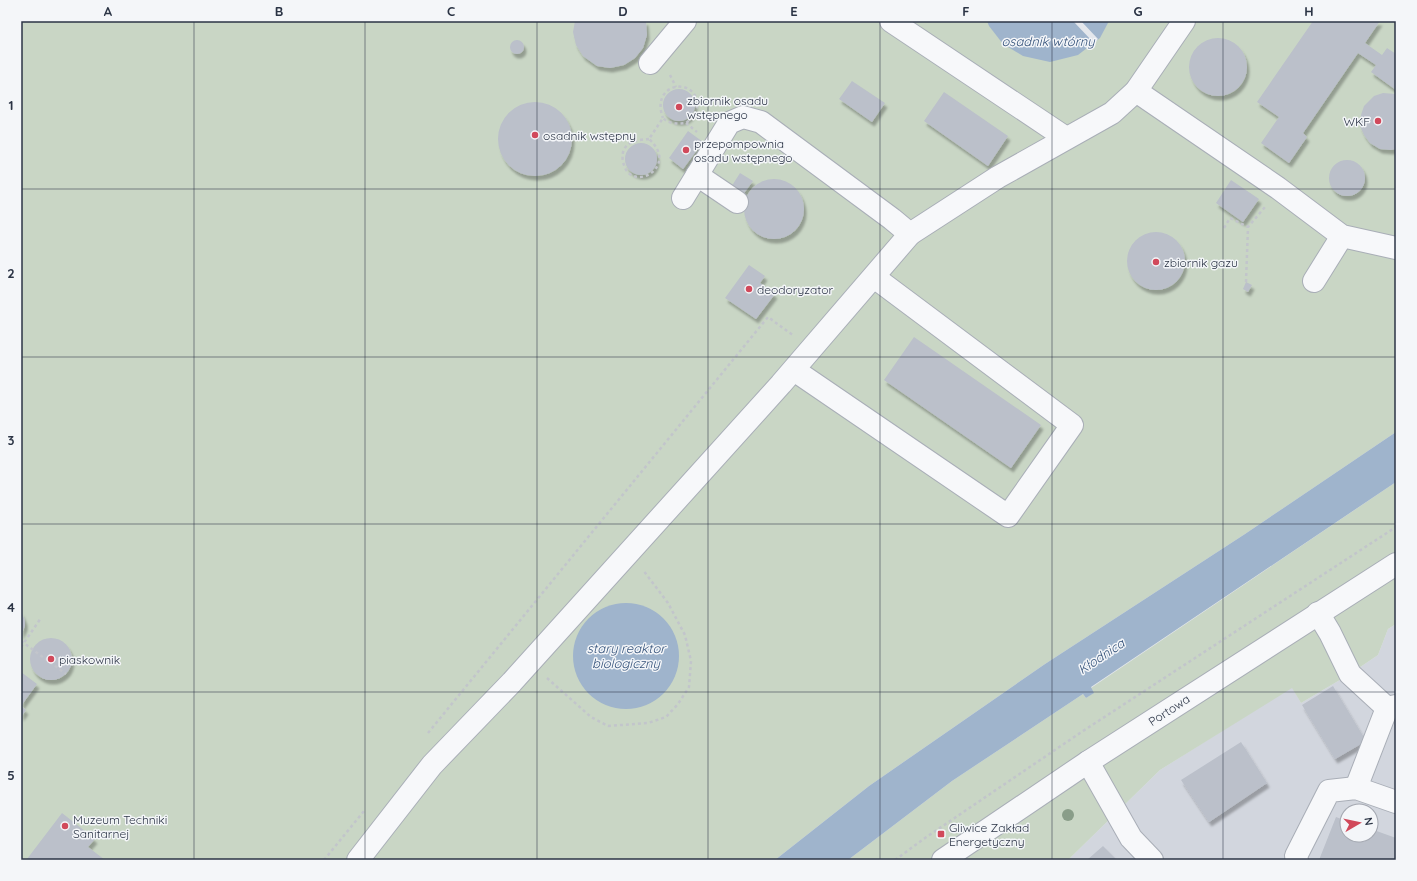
<svg xmlns="http://www.w3.org/2000/svg" width="1417" height="881" font-family="Quicksand,sans-serif">
  <defs>
    <filter id="shadow"><feDropShadow dx="2.5" dy="4.5" stdDeviation="1" flood-color="#0004"/></filter>
  </defs>
  <rect width="100%" height="100%" fill="#e4e7ec"/>
  <path fill="#d2d6de" fill-rule="evenodd" d="M1396,624v236h-328l92,-90 132,-83 9,16 49,-29 28,-19 10,-26zM1347,811h24v24h-24z"/>
  <g fill="#c9d6c5">
    <polygon points="21,21 1396,21 1396,432 1245,534 1045,664 869,786 775,860 21,860"/>
    <polygon points="1396,482 1396,624 1388,629 1378,655 1350,674 1301,703 1292,688 1160,770 1068,860 848,860 952,781 1083,694 1086,698 1093,693 1091,688"/>
  </g>
  <g fill="#9fb4cc">
    <polygon points="987,21 1109,21 1100,38 1078,55 1050,62 1023,56 1003,44 989,26"/>
    <polygon points="1396,432 1396,482 1091,687 1094,693 1086,698 1083,694 952,781 848,860 775,860 869,786 1045,664 1245,534"/>
    <circle cx="626" cy="656" r="53"/>
  </g>
  <polygon fill="#e4e7ec" points="1073,21 1081,21 1098,39 1094,43"/>
  <g fill="#bbc0ca" filter="url(#shadow)">
    <polygon points="575,21 646,21 647,35 643,48 635,58 624,65 610,68 597,66 583,56 576,45 573,32"/>
    <polygon points="1313,21 1380,21 1365,43 1382,55 1387,48 1396,54 1396,90 1371,72 1376,65 1358,53 1303,133 1307,137 1289,163 1261,143 1279,117 1257,102"/>
    <circle cx="1218" cy="67" r="29"/>
    <circle cx="517" cy="47" r="7"/>
    <polygon points="852,81 885,103 872,122 839,99"/>
    <circle cx="679" cy="105" r="16"/>
    <polygon points="944,92 1008,136 988,166 924,121"/>
    <polygon points="1383,93 1396,94 1396,149 1391,150 1380,149 1370,143 1364,135 1360,126 1361,115 1364,106 1374,96"/>
    <circle cx="535" cy="139" r="37"/>
    <polygon points="688,131 703,142 683,169 669,158"/>
    <circle cx="641" cy="159" r="16"/>
    <circle cx="1347" cy="178" r="18"/>
    <polygon points="740,173 753,181 739,200 728,192"/>
    <circle cx="774" cy="209" r="30"/>
    <polygon points="1231,180 1259,199 1243,222 1216,203"/>
    <circle cx="1156" cy="261" r="29"/>
    <polygon points="749,265 765,276 760,283 775,294 756,319 725,298"/>
    <polygon points="1246,282 1252,285 1248,292 1243,289"/>
    <polygon points="914,337 1041,425 1011,468 884,380"/>
    <polygon points="21,611 25,621 25,626 21,635"/>
    <circle cx="51" cy="659" r="21"/>
    <polygon points="21,672 37,684 21,706 26,710 21,717"/>
    <polygon points="1333,686 1366,741 1335,759 1302,705"/>
    <polygon points="1241,742 1267,783 1209,822 1181,780"/>
    <polygon points="62,813 95,839 88,847 105,860 29,860 27,859"/>
    <polygon points="1336,817 1347,821 1347,835 1371,835 1371,829 1396,838 1396,860 1319,860"/>
    <polygon points="1103,846 1117,860 1087,860"/>
  </g>
  <g fill="none" stroke-linecap="round" stroke-linejoin="round">
    <defs>
      <g id="minor">
        <polyline points="891,21 1066,138"/>
        <polyline points="650,63 685,21"/>
        <polyline points="1136,91 1278,188 1342,236 1396,248"/>
        <polyline points="697,175 737,202"/>
        <polyline points="683,198 729,123 743,117 761,122 892,219 910,234 998,177 1112,113 1136,91 1184,21"/>
        <polyline points="1314,281 1342,236"/>
        <polyline points="794,370 1008,516 1072,425 874,277"/>
        <polyline points="1318,613 1330,633 1350,674 1387,708"/>
        <polyline points="1088,762 1131,838 1152,860"/>
        <polyline points="1356,788 1387,708 1396,706"/>
        <polyline points="358,860 432,765 512,682 781,384 910,234"/>
        <polyline points="943,860 1088,762 1396,564"/>
        <polyline points="1297,860 1296,856 1329,791 1356,788 1396,802"/>
      </g>
    </defs>
    <use href="#minor" stroke="#a9aeb7" stroke-width="24"/>
    <g stroke="#c2c5cb" stroke-width="2.5" stroke-dasharray="3 3" stroke-linecap="butt">
      <polyline points="670,75 676,87"/>
      <polyline points="686,123 697,132"/>
      <path d="M649,139c-10,1 -19,1 -25,10 -2,5 -2,11 0,16 8,28 56,2 25,-26l14,-21c6,6 14,6 23,5 7,-5 12,-12 11,-21 -4,-26 -47,-18 -34,16"/>
      <polyline points="1224,228 1230,218 1248,227"/>
      <polyline points="1246,282 1248,227 1265,207"/>
      <polyline points="21,641 66,674"/>
      <polyline points="21,647 41,618"/>
      <polyline points="547,678 591,717 608,726 648,723 666,717 678,704 689,687 691,661 685,635 668,603 643,570"/>
      <polyline points="428,733 768,317 794,336"/>
      <polyline points="324,860 364,811"/>
      <polyline points="895,860 925,838 1083,731 1396,527"/>
    </g>
    <use href="#minor" stroke="#f7f8fa" stroke-width="22"/>
  </g>
  <circle fill="#899d89" cx="1068" cy="815" r="6"/>
  <path fill="none" stroke="#2b3445" stroke-width="1" stroke-opacity="0.55" d="M194,21v839M365,21v839M537,21v839M708,21v839M880,21v839M1052,21v839M1223,21v839M21,189h1375M21,357h1375M21,524h1375M21,692h1375"/>
  <g fill="#d1495b" stroke="#f4f6f9" stroke-width="1.5">
    <circle cx="679" cy="107" r="4"/>
    <circle cx="1378" cy="121" r="4"/>
    <circle cx="535" cy="135" r="4"/>
    <circle cx="686" cy="150" r="4"/>
    <circle cx="1156" cy="262" r="4"/>
    <circle cx="749" cy="289" r="4"/>
    <circle cx="51" cy="659" r="4"/>
    <circle cx="65" cy="826" r="4"/>
    <rect x="937" y="830" width="8" height="8" rx="2"/>
  </g>
  <g text-anchor="middle" dominant-baseline="central" stroke-width="3" stroke-linejoin="round" paint-order="stroke">
    <g font-size="12" fill="#2b3445" stroke="#f4f6f9" text-anchor="start">
      <text x="687" y="100">zbiornik osadu<tspan x="687" dy="14">wstępnego</tspan></text>
      <text x="1370" y="121" text-anchor="end">WKF</text>
      <text x="543" y="135">osadnik wstępny</text>
      <text x="694" y="143">przepompownia<tspan x="694" dy="14">osadu wstępnego</tspan></text>
      <text x="1164" y="262">zbiornik gazu</text>
      <text x="757" y="289">deodoryzator</text>
      <text x="59" y="659">piaskownik</text>
      <text x="73" y="819">Muzeum Techniki<tspan x="73" dy="14">Sanitarnej</tspan></text>
      <text x="949" y="827">Gliwice Zakład<tspan x="949" dy="14">Energetyczny</tspan></text>
    </g>
    <g font-size="12" fill="#2b3445" stroke="#f4f6f9">
      <text transform="translate(1169 710) rotate(-33)">Portowa</text>
    </g>
    <g font-size="13" font-style="italic" fill="#34527a" stroke="#f4f6f9">
      <text x="1048" y="41">osadnik wtórny</text>
      <text x="626" y="648">stary reaktor<tspan x="626" dy="15">biologiczny</tspan></text>
      <text transform="translate(1101 656) rotate(-34)">Kłodnica</text>
    </g>
  </g>
  <rect width="1417" height="881" fill="none" stroke="#f4f6f9" stroke-width="44"/>
  <g transform="translate(1359 823) rotate(81)"><circle r="19" fill="#f4f6f9" stroke="#a4a8b1"/>
  <path d="M0-3L7 15L0 10L-7 15Z" fill="#d1495b"/>
  <text y="-6" font-size="11" font-weight="bold" text-anchor="middle" fill="#2b3445">N</text>
  </g>
  <rect x="22" y="22" width="1373" height="837" fill="none" stroke="#2b3445" stroke-width="1.5"/>
  <g font-size="13" text-anchor="middle" font-weight="bold" fill="#2b3445">
    <text x="108" y="16">A</text>
    <text x="279" y="16">B</text>
    <text x="451" y="16">C</text>
    <text x="623" y="16">D</text>
    <text x="794" y="16">E</text>
    <text x="966" y="16">F</text>
    <text x="1138" y="16">G</text>
    <text x="1309" y="16">H</text>
    <text x="11" y="110">1</text>
    <text x="11" y="278">2</text>
    <text x="11" y="445">3</text>
    <text x="11" y="612">4</text>
    <text x="11" y="780">5</text>
  </g>
</svg>
